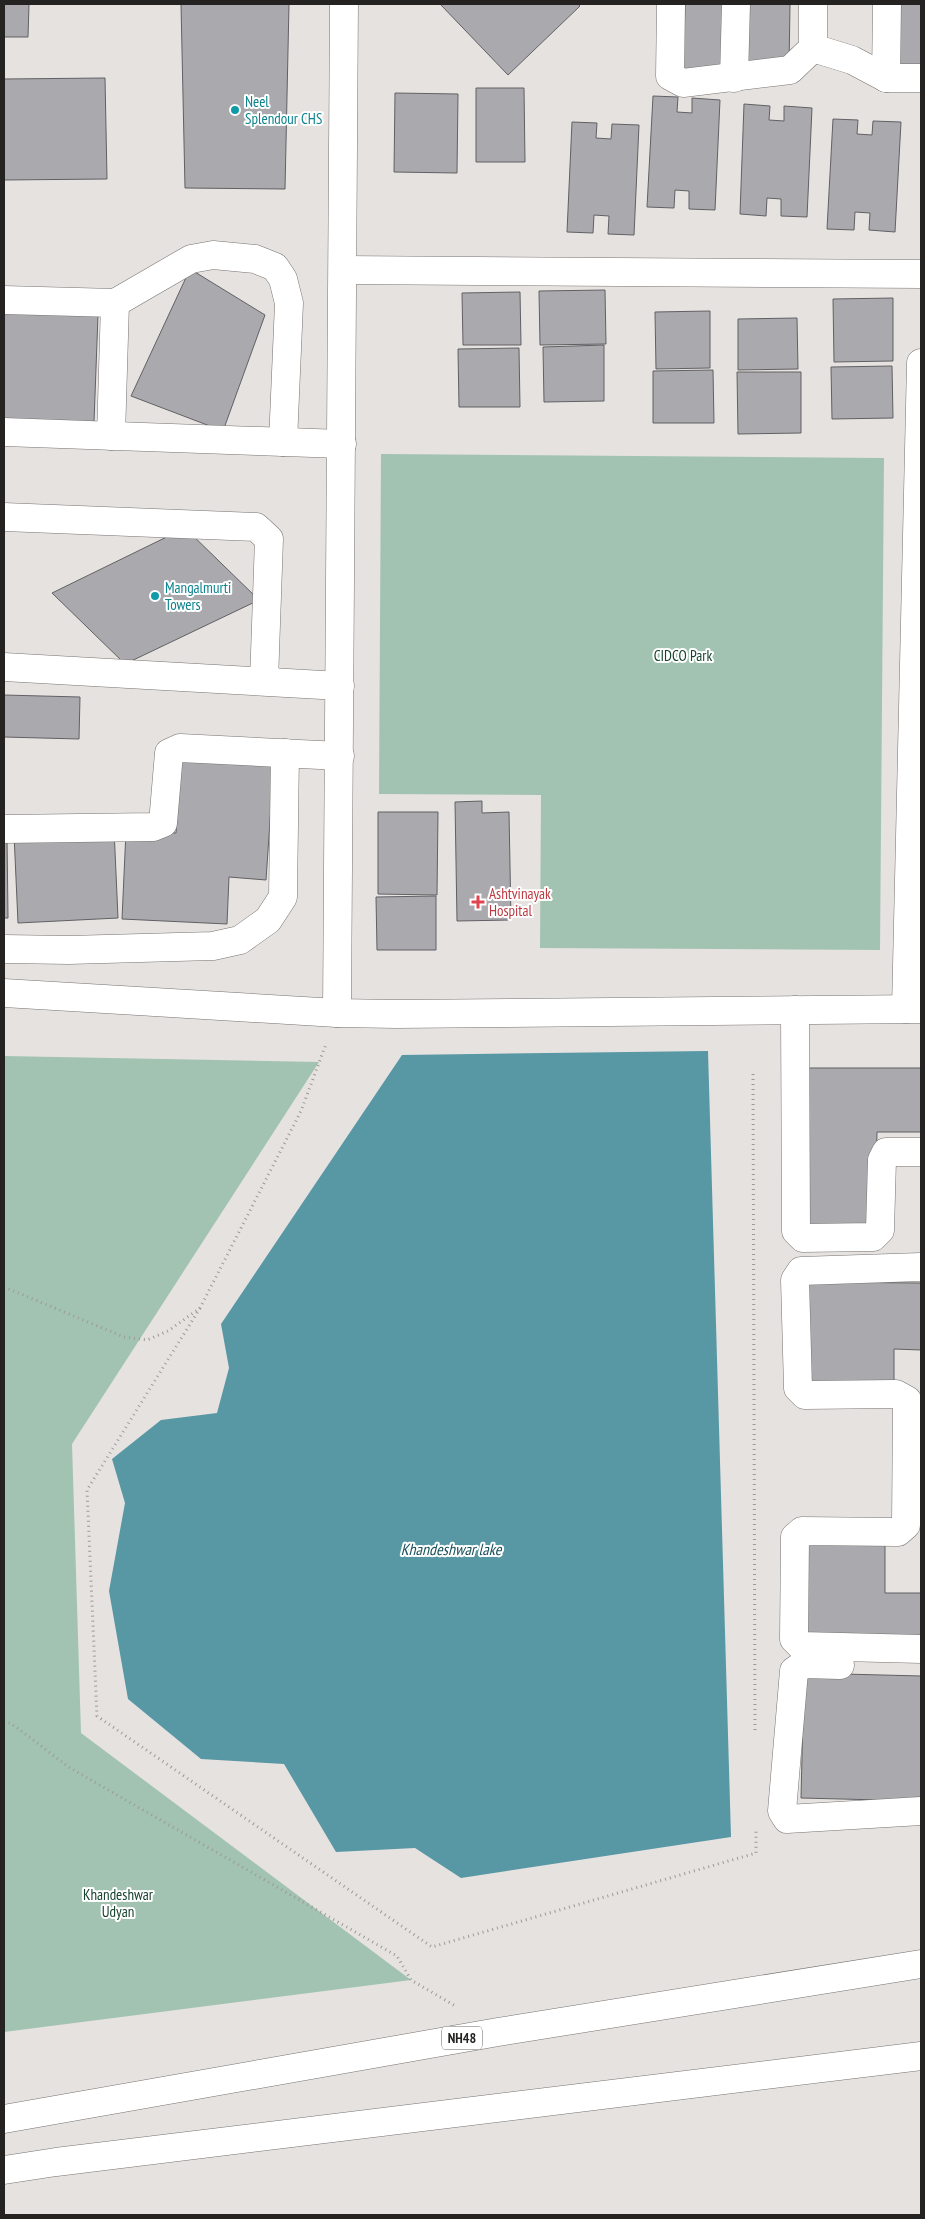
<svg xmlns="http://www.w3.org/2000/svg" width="925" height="2219" font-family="'PT Sans Narrow',sans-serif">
  <rect width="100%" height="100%" fill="#e6e2e0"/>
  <g fill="#a2c3b1">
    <polygon points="381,454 884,458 880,950 540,948 541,795 379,794"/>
    <polygon points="4,1056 319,1062 72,1444 81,1733 411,1980 4,2032"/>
  </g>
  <polygon fill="#5897a4" points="708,1051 731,1837 461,1878 415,1848 336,1852 284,1764 201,1759 128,1699 109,1591 125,1503 112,1459 161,1420 217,1413 229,1368 221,1324 402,1055"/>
  <g fill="#aaa9ad" stroke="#616063">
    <polygon points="4,4 29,4 28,37 4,37"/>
    <polygon points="181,4 289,4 285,189 185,188"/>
    <polygon points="440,4 578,4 580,6 508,75"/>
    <polygon points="685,4 725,4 723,73 683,71"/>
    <polygon points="746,4 790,4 789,66 746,67"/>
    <polygon points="897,4 921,4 921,74 896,74"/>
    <polygon points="105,78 107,179 4,180 4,79"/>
    <polygon points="476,88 524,88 525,162 476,162"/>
    <polygon points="395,93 458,94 457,173 394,172"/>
    <polygon points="653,96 678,97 677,112 692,113 692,98 720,100 715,210 689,209 689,191 675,190 674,208 647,207"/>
    <polygon points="744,104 770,106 769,120 784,121 784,106 812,108 807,217 781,216 781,199 767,198 766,216 740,214"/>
    <polygon points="833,119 858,120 857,134 872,135 873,121 901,122 895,232 869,230 870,213 855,212 854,230 827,229"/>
    <polygon points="572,122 597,123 596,138 611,139 612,124 639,125 634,235 608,234 609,216 594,215 593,233 567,232"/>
    <polygon points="190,269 265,315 223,431 131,396"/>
    <polygon points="605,290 606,344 540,345 539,291"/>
    <polygon points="520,292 521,345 463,345 462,293"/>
    <polygon points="893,298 893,361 834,362 833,299"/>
    <polygon points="710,311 710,368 656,369 655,312"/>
    <polygon points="4,312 98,315 94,422 4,419"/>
    <polygon points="797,318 798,369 738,370 738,319"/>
    <polygon points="604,345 604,401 544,402 543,347"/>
    <polygon points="519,348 520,407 459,407 458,349"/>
    <polygon points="892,366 893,418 832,419 831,367"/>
    <polygon points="713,370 714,423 653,423 653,371"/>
    <polygon points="737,372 801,372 801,433 738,434"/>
    <polygon points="185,528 259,600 125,664 52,593"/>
    <polygon points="4,695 80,697 79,739 4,737"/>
    <polygon points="181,756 274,763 266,880 229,877 227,924 122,919 126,831 176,833"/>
    <polygon points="482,801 482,813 509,812 511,920 457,921 455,802"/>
    <polygon points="378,812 438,812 437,895 378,894"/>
    <polygon points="114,829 118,918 18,923 14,834"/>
    <polygon points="4,837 7,837 8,918 4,918"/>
    <polygon points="436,896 436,950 377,950 376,897"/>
    <polygon points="808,1068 921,1068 921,1132 877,1132 875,1227 805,1230"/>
    <polygon points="806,1282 921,1283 921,1350 894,1349 894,1387 805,1387"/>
    <polygon points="804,1537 885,1538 885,1593 921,1593 921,1638 803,1636"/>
    <polygon points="804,1673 921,1676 921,1801 801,1798"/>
  </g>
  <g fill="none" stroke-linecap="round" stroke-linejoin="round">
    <defs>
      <g id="minor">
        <polyline points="671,4 670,76 683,83 790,70 813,48 813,4"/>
        <polyline points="813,48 852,60 886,78 921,78"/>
        <polyline points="734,78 736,4"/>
        <polyline points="886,78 887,4"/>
        <polyline points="343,270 921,274"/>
        <polyline points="4,300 115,303 191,259 213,255 255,259 275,267 283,279 289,303 283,442"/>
        <polyline points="4,432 342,444"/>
        <polyline points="111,436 115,303"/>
        <polyline points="4,517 256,527 269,539 264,681"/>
        <polyline points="4,667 340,686"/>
        <polyline points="4,829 153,827 163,823 169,753 180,748 340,756"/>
        <polyline points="4,949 69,950 213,946 240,940 268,920 283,897 285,753"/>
        <polyline points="4,993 337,1013 396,1014 921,1009"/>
        <polyline points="906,1009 921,363"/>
        <polyline points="795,1010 796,1231 803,1238 873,1237 880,1230 882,1160 886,1152 921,1152"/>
        <polyline points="337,1013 344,4"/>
        <polyline points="921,1267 801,1271 795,1280 798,1388 805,1395 896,1394 907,1400 906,1525 898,1532 802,1531 795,1537 794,1639 801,1646 921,1649"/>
        <polyline points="840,1665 804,1664 794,1671 782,1811 787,1819 921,1811"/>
      </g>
      <g id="highway">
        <polyline points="4,2119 498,2032 921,1964"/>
        <polyline points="4,2170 56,2162 921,2056"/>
      </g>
    </defs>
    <use href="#minor" stroke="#777371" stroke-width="29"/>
    <use href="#highway" stroke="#777371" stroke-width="29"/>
    <g stroke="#9c9997" stroke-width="3" stroke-dasharray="1 4" stroke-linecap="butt">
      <polyline points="753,1074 755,1734"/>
      <polyline points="4,1287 124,1337 147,1340 168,1331 200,1308 301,1111 326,1044"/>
      <polyline points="200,1308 87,1490 97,1716 432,1947 756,1853 756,1830"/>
      <polyline points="4,1721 12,1724 70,1768 397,1956 411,1980 457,2007"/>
    </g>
    <use href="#minor" stroke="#fff" stroke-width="28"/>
    <use href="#highway" stroke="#fff" stroke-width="28"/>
  </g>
  <g fill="#0f9aa8" stroke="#fff" stroke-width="2">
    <circle cx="235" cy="110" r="5"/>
    <circle cx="155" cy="596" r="5"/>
  </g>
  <path fill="#e0444e" stroke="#fff" stroke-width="2" d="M475.5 894.5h5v5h5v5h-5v5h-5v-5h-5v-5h5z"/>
  <g text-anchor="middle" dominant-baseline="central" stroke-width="4" stroke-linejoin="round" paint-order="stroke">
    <rect fill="#fff" stroke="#666564" stroke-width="1" x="442" y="2026.5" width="40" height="23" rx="4"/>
    <g font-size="14" font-weight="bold" fill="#242322">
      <text x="462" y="2038">NH48</text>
    </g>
    <g font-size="15" fill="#0d838f" stroke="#fff" text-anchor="start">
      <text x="245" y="101">Neel<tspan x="245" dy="17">Splendour CHS</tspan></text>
      <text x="165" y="587">Mangalmurti<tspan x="165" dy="17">Towers</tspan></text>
    </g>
    <g font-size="15" fill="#15412e" stroke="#fff">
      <text x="683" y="655">CIDCO Park</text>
      <text x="118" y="1894">Khandeshwar<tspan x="118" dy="17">Udyan</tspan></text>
    </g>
    <g font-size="15" fill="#be3a42" stroke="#fff" text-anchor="start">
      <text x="489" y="893">Ashtvinayak<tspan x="489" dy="17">Hospital</tspan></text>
    </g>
    <g font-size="16" font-style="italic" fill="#1a515b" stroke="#fff">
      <text x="451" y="1549">Khandeshwar lake</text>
    </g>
  </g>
  <rect width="925" height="2219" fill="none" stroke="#242322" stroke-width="10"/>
</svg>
